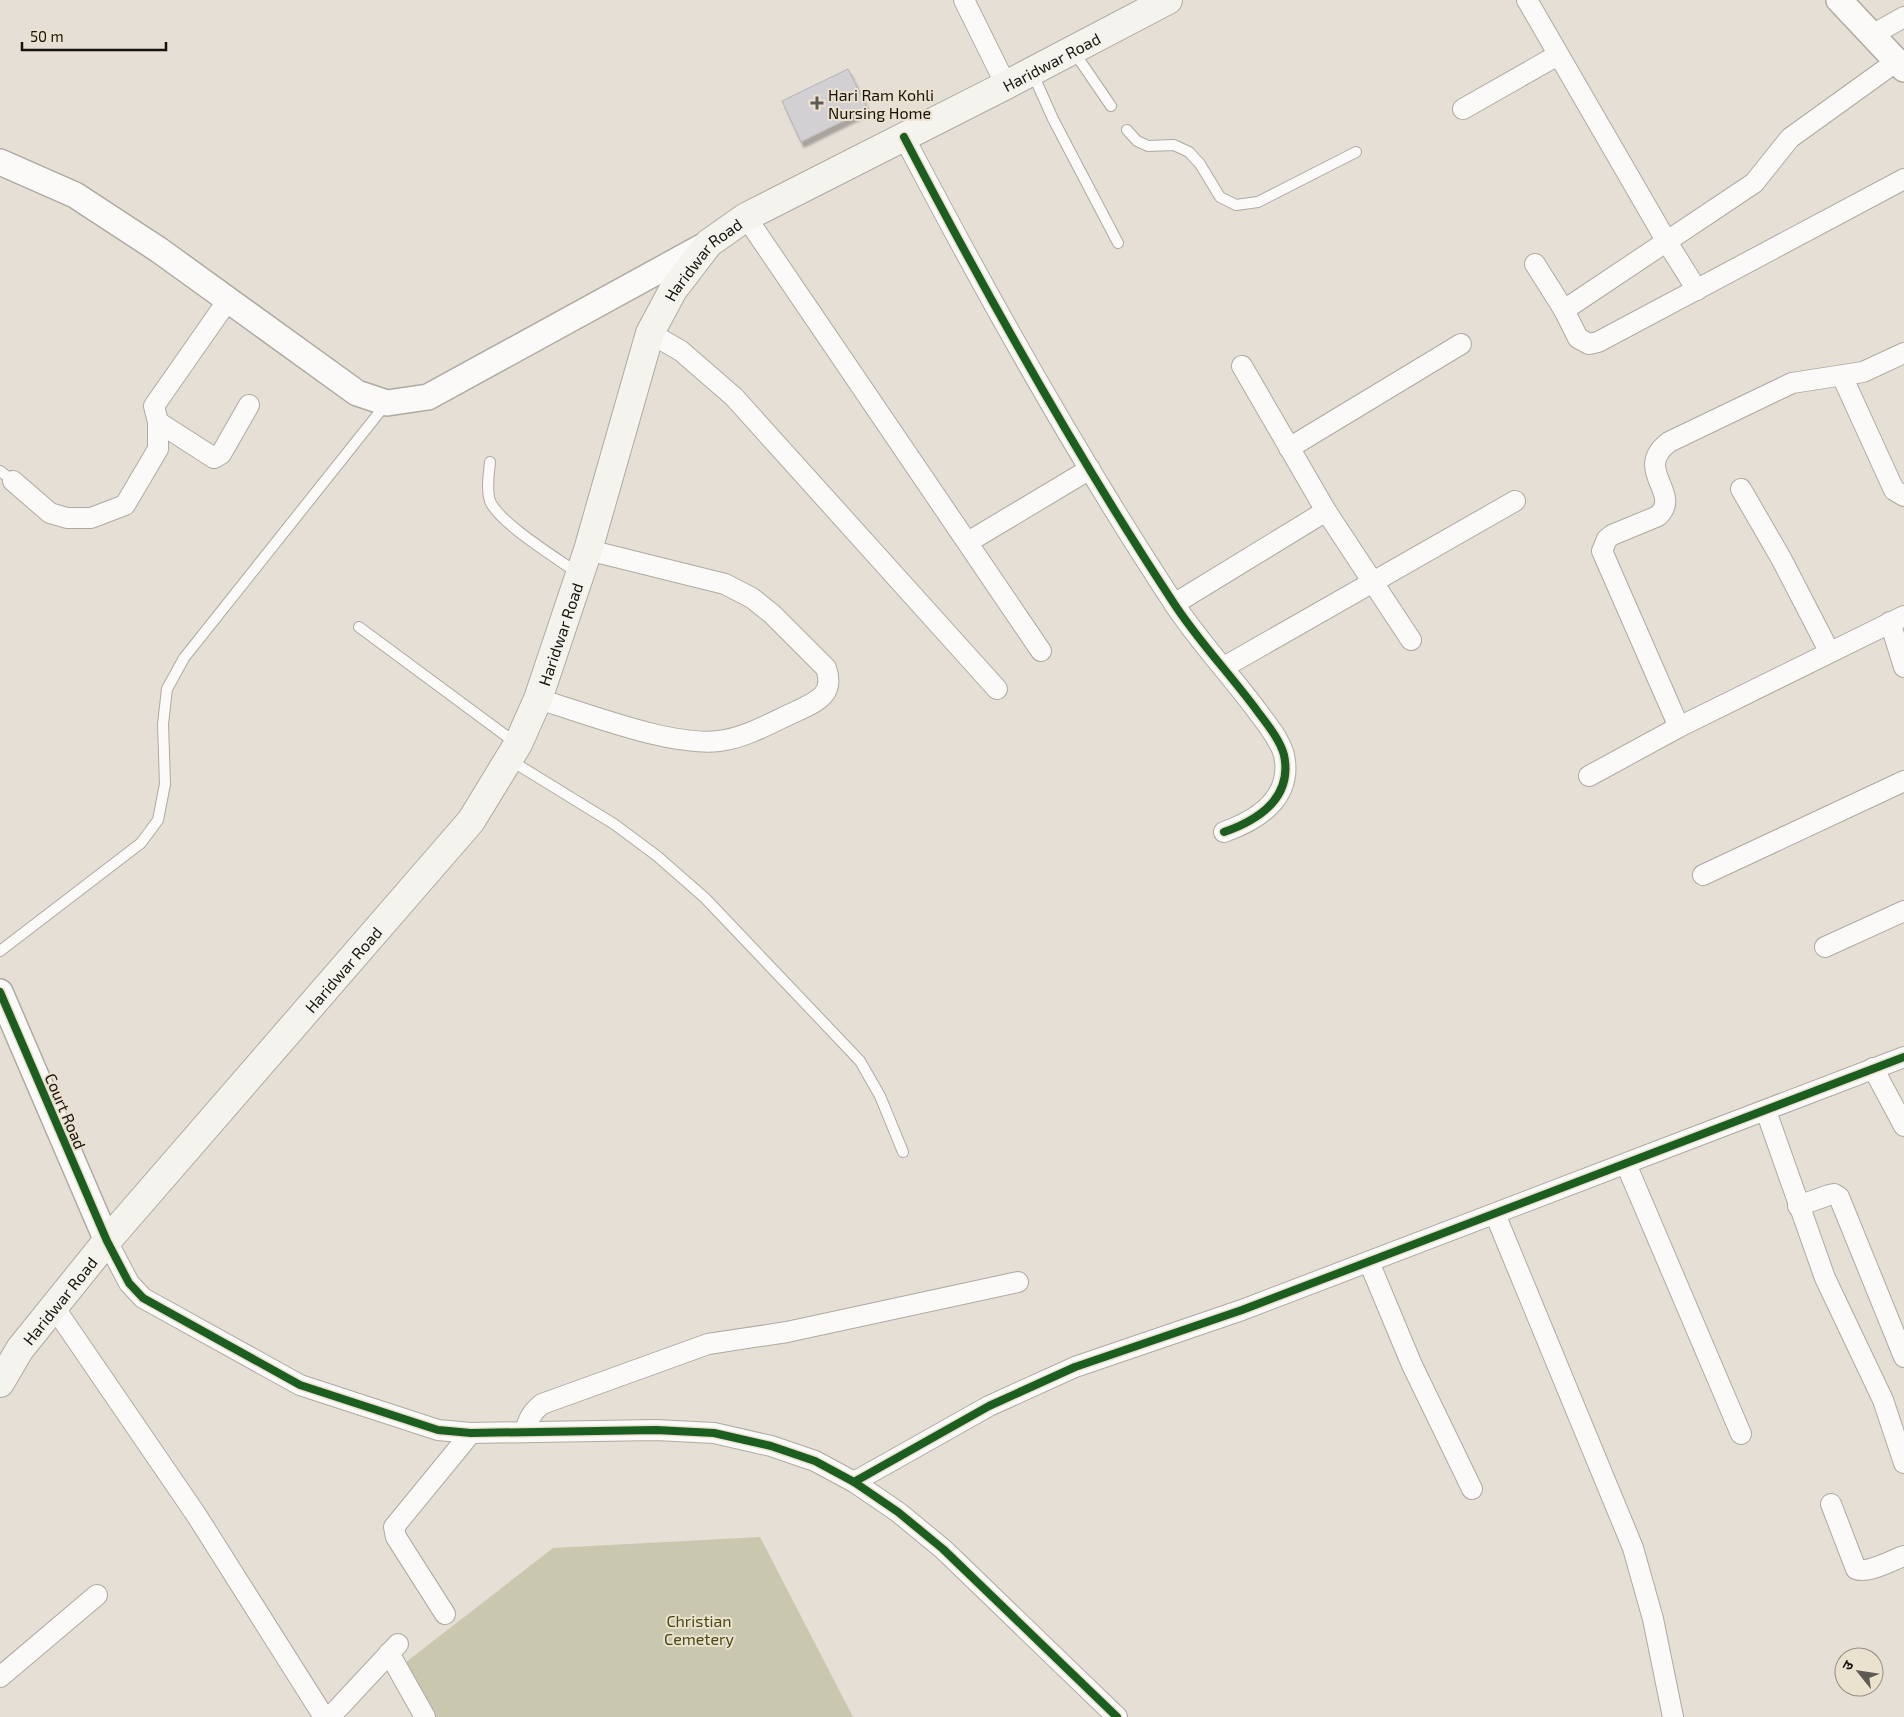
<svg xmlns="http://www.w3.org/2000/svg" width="1904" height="1717" font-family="'Exo 2','Noto Sans Devanagari',sans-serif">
  <defs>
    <filter id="shadow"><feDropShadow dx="3" dy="5.5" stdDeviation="1" flood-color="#0004"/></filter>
  </defs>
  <rect width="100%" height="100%" fill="#e5dfd5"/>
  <polygon fill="#c9c8ae" points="760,1537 853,1717 429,1717 401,1666 553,1548"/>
  <polygon fill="#d3d0d4" stroke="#b5b2b0" filter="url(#shadow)" points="848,69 868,109 801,142 782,101"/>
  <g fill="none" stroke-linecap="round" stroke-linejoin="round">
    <defs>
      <g id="service">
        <polyline points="1074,52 1111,106"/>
        <polyline points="1032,72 1053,119 1118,243"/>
        <polyline points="1127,130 1137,141 1148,146 1174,145 1189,152 1200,164 1220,197 1236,205 1258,202 1356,152"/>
        <path d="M490,462c-1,12 -4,27 0,39 9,22 68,58 89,73"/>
        <polyline points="0,471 13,481"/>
        <polyline points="359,627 517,744"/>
        <polyline points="510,760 614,824 657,856 705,898 860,1061 880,1096 903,1152"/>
        <polyline points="0,951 141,843 158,820 165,784 163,724 167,689 184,658 386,404"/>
      </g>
      <g id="minor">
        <polyline points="964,0 1006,85"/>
        <polyline points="1527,0 1667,242 1697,290"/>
        <polyline points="1872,35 1904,17"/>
        <polyline points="1463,109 1558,55"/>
        <path d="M904,137c83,159 171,316 269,465 25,39 58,73 85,110 9,12 22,28 26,43 9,43 -26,65 -60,77"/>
        <polyline points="746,217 1041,651"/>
        <polyline points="1535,264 1564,310 1578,338 1589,344 1598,342 1904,179"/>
        <polyline points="1564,310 1754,183 1790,138 1897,61"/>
        <polyline points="650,333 681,351 734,397 997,689"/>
        <polyline points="1242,366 1326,511 1411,640"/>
        <polyline points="1842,376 1894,490 1904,496"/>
        <polyline points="158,422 214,458 221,454 249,405"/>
        <polyline points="1289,448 1461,344"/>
        <polyline points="13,481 50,513 67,518 91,518 125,505 158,449 158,422 154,406 228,300"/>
        <polyline points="1741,489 1782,560 1829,651"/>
        <polyline points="968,542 1090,469"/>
        <polyline points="1174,604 1326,511"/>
        <polyline points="1890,622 1904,667"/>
        <polyline points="1224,667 1515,501"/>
        <path d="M538,699c48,14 133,48 181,42 27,-3 53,-19 78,-30 21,-10 38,-17 29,-43l-54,-54 -20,-16 -27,-14 -137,-34"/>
        <path d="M1679,727l-77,-176 5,-12 5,-4 46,-19c25,-23 -26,-46 11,-74l123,-59 71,-11 41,-19"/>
        <polyline points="1589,776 1679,727 1904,616"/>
        <polyline points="1703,875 1904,781"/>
        <polyline points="1825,947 1904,911"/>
        <polyline points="1873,1068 1904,1126"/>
        <polyline points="1766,1111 1825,1278 1883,1400 1904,1463"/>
        <polyline points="1626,1164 1741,1434"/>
        <polyline points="1798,1206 1829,1195 1834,1194 1839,1197 1904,1357"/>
        <polyline points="1495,1214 1633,1548 1653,1619 1673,1717"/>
        <polyline points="107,1241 129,1283 143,1298 300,1385 438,1430 471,1433 656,1430 714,1433 771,1446 815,1461 854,1482 898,1512 943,1549 1117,1717"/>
        <polyline points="1369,1262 1412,1365 1472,1489"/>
        <polyline points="54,1307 197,1516 324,1717"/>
        <path d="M525,1432c3,-13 7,-20 17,-28l166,-60 79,-12 231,-50"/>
        <polyline points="854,1482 989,1406 1075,1367 1242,1310 1904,1057"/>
        <path d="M1831,1504l25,65c12,5 36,-9 48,-13"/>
        <polyline points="445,1614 396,1537 394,1527 471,1433"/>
        <polyline points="389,1653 425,1717"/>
        <polyline points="0,1677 97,1595"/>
        <polyline points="330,1717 398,1644"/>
      </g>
      <g id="tertiary">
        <polyline points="1839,0 1904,69"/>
        <polyline points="0,162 75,195 159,250 357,393 387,403 428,397 709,243"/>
        <polyline points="0,992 107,1241"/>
      </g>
      <g id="secondary">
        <path id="s1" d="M0,1383l20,-34 87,-108 364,-420 47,-77 20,-45 50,-149 62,-217 23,-43 36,-47 37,-26 260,-132 162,-85"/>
      </g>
    </defs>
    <use href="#service" stroke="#afaaa2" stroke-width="12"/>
    <use href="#minor" stroke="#afaaa2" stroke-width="22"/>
    <use href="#tertiary" stroke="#afaaa2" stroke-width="28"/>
    <use href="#secondary" stroke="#afaaa2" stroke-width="30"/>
    <use href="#service" stroke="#fbfaf9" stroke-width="10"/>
    <use href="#minor" stroke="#fbfaf9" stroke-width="20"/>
    <use href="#tertiary" stroke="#fbfaf9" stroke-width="25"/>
    <use href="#secondary" stroke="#f5f3ee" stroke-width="28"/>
    <defs>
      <g id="cycleway">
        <path d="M904,137c83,159 171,316 269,465 25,39 58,73 85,110 9,12 22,28 26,43 9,43 -26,65 -60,77"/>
        <polyline points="0,992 107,1241 129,1283 143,1298 300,1385 438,1430 471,1433 656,1430 714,1433 771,1446 815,1461 854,1482 898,1512 943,1549 1117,1717"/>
        <polyline points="854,1482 989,1406 1075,1367 1242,1310 1904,1057"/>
      </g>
    </defs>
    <use href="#cycleway" stroke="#ebe1cf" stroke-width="11"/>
    <use href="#cycleway" stroke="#1b5e20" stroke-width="8"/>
  </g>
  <path fill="#5e5a53" stroke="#ebe1cf" stroke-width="2" d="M814.5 95.5h5v5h5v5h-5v5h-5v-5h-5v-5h5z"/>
  <g text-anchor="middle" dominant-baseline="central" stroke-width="4" stroke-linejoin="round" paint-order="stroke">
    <g font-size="16" fill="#16130d" stroke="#ebe1cf">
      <text stroke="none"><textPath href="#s1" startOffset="1752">Haridwar Road</textPath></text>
      <text stroke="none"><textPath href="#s1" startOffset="1348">Haridwar Road</textPath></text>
      <text stroke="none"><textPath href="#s1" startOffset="942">Haridwar Road</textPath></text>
      <text stroke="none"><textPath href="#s1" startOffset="538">Haridwar Road</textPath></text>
      <text transform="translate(66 1111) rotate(67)">Court Road</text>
      <text stroke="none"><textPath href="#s1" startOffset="102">Haridwar Road</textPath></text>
    </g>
    <g font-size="16" fill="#16130d" stroke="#ebe1cf" text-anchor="start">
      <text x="828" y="94">Hari Ram Kohli<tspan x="828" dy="18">Nursing Home</tspan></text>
    </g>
    <g font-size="16" fill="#494a14" stroke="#ebe1cf">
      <text x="699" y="1620">Christian<tspan x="699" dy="18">Cemetery</tspan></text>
    </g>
  </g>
  <g transform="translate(1859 1672) rotate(300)"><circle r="24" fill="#ebe1cf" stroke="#968f81"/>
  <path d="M0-4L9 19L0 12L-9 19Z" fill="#5e5a53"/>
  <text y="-8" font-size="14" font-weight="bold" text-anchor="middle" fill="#16130d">उ</text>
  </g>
  <path d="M22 42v8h144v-8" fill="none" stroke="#16130d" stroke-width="2.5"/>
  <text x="30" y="42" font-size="15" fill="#16130d" stroke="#ebe1cf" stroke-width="4" paint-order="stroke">50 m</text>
</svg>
